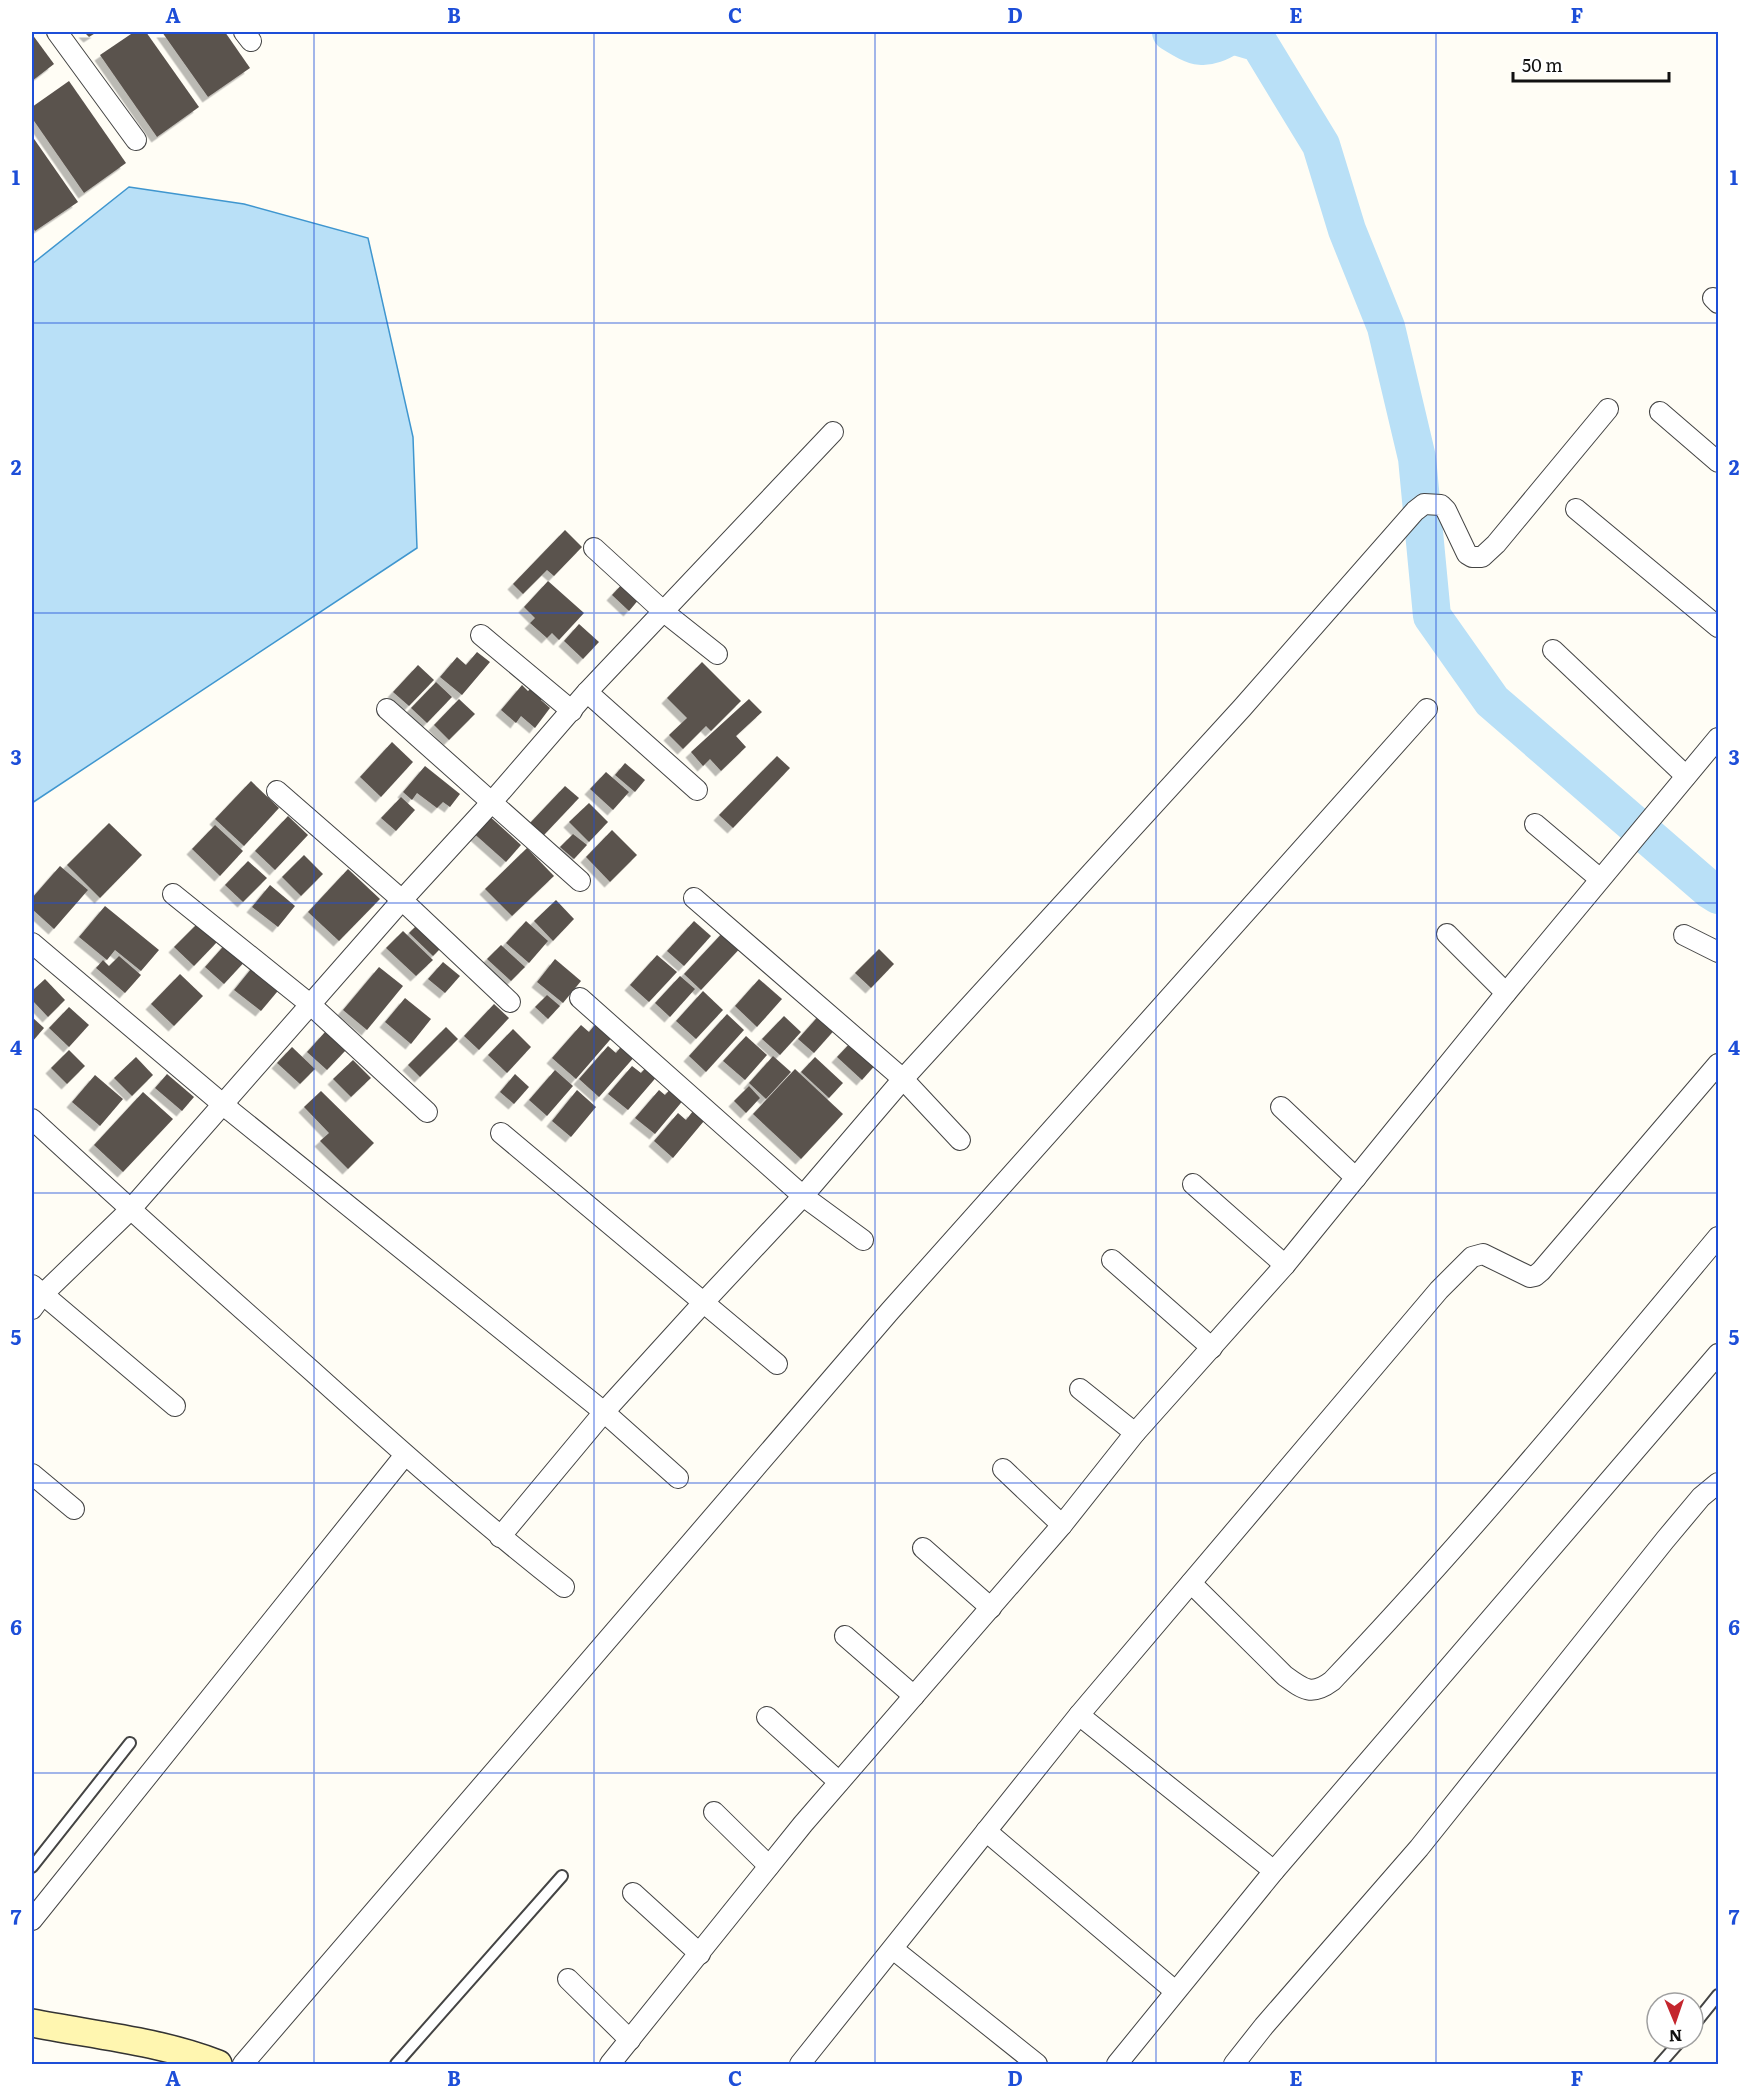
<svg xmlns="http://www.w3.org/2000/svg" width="1750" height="2096" font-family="Literata,serif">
  <defs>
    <filter id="shadow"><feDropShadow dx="-5.5" dy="5.5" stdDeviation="0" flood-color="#0004"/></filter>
  </defs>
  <rect width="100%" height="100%" fill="#fffdf5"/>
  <polygon fill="#b9e0f7" stroke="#3f96cf" stroke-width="1.5" points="129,187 244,204 368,238 413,437 417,548 32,803 32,264"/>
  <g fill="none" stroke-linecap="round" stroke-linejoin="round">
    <path stroke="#b9e0f7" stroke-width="38" d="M1171,32c26,16 33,20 61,3l27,8 62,102 26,85 39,97 31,131 15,158 60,85 218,189 8,5"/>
  </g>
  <g fill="#5a524d" filter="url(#shadow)">
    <polygon points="84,32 97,32 89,37"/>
    <polygon points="134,32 146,32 199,107 157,137 100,55"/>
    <polygon points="162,32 225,32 250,68 208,97"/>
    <polygon points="32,34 54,64 32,81"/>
    <polygon points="69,81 126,163 84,193 32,118 32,107"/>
    <polygon points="32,136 78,202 35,231 32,226"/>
    <polygon points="565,530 582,547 554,576 547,570 523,594 513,584"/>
    <polygon points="548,581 584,613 559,640 552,633 547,638 530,623 535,618 524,607"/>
    <polygon points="623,583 640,598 629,611 612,595"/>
    <polygon points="579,624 599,642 583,659 564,641"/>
    <polygon points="477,652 490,662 462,695 440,677 457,657 466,665"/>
    <polygon points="702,662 741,701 711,731 706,726 683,749 669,735 687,718 667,698"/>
    <polygon points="418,665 434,680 409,706 393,692"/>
    <polygon points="436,682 452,697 427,723 411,708"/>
    <polygon points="522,685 528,691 533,686 545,695 541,700 550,708 535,728 521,716 516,723 501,710"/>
    <polygon points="459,699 475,714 449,740 434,725"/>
    <polygon points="749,699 762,712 736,736 746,747 721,771 710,759 703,766 691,752"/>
    <polygon points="392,742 413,762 381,797 360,777"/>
    <polygon points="777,756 790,768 733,828 719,815"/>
    <polygon points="625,763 645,780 635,792 615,775"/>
    <polygon points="425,766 460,794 450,807 443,802 437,808 417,793 412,800 403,792"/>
    <polygon points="606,772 629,792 613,810 590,789"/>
    <polygon points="251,781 279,808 244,846 215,819"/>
    <polygon points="565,786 579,798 544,835 530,823"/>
    <polygon points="401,797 415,810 396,831 381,818"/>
    <polygon points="589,803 608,822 589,842 569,822"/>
    <polygon points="486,813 521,845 506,862 470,830"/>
    <polygon points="288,816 308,835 275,870 255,851"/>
    <polygon points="109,823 142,855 100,898 67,865"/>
    <polygon points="215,825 243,851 220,876 192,849"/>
    <polygon points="612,830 637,855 610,882 586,857"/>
    <polygon points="573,834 587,845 574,859 560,847"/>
    <polygon points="527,848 554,876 512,916 485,889"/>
    <polygon points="304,855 323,874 301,896 282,877"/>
    <polygon points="248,861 267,878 243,902 225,885"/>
    <polygon points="60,866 88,890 54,929 32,909 32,898"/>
    <polygon points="348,869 380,899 339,941 308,912"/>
    <polygon points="270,885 295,906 278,927 252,907"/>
    <polygon points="556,900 574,919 553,941 534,921"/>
    <polygon points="105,906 159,950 141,971 115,950 107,960 79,937"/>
    <polygon points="200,921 219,940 194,966 174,947"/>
    <polygon points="526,921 548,941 529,963 506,943"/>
    <polygon points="694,921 711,936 684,966 667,951"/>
    <polygon points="418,924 442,947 433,956 409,933"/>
    <polygon points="727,928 745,943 701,990 684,974"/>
    <polygon points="403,931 433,960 416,976 386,948"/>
    <polygon points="229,940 248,958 224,984 205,967"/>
    <polygon points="501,945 525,967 511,981 487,959"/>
    <polygon points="879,949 894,964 871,988 855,973"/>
    <polygon points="657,955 677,972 649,1002 630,985"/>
    <polygon points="119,956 141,975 125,993 96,968 103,960 109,966"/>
    <polygon points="555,959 581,981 563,1003 537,982"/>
    <polygon points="443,962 460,976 445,993 428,979"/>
    <polygon points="255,964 282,986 261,1011 234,990"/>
    <polygon points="379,967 403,986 367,1030 343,1010"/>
    <polygon points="180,974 203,996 174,1026 151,1004"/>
    <polygon points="680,976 695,989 670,1017 655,1003"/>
    <polygon points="45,979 65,1000 48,1017 32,1000 32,991"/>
    <polygon points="759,979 782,999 757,1027 735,1006"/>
    <polygon points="703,991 723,1010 696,1039 676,1021"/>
    <polygon points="547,995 560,1006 548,1019 535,1007"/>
    <polygon points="405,998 431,1019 411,1044 385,1022"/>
    <polygon points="494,1004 509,1018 479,1050 464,1036"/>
    <polygon points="69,1007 89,1025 69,1047 49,1028"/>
    <polygon points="822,1012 838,1026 814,1053 798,1039"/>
    <polygon points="727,1014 744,1030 706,1072 689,1056"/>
    <polygon points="784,1016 801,1032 780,1055 762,1039"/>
    <polygon points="32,1017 44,1028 32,1042"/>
    <polygon points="599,1020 615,1034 576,1079 552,1058 581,1025 589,1032"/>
    <polygon points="446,1027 458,1039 420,1077 408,1065"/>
    <polygon points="513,1029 531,1047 507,1073 488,1055"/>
    <polygon points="325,1032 346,1050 327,1070 307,1052"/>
    <polygon points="746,1036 767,1055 745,1080 723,1061"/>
    <polygon points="853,1040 878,1062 862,1080 837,1057"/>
    <polygon points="623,1044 636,1055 599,1097 579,1079 608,1046 616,1053"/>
    <polygon points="292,1047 315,1069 300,1084 277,1063"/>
    <polygon points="69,1050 85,1066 67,1084 51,1068"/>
    <polygon points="773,1056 791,1072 766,1099 749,1083"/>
    <polygon points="136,1057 153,1075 132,1096 114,1078"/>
    <polygon points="815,1057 843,1083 829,1098 801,1072"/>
    <polygon points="353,1060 371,1078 351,1097 333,1079"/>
    <polygon points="648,1065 659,1074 628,1110 608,1094 632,1066 641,1073"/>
    <polygon points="795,1069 843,1114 801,1159 753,1114"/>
    <polygon points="555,1070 573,1086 547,1116 529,1100"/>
    <polygon points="167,1074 194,1097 182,1111 155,1088"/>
    <polygon points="515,1074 529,1087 514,1104 500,1092"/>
    <polygon points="95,1075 123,1099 100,1126 72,1102"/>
    <polygon points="749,1086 760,1098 746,1113 734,1101"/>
    <polygon points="672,1087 685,1098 655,1134 635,1118 659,1090 665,1095"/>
    <polygon points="577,1090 596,1107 571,1137 552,1121"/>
    <polygon points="321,1091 374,1143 348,1169 320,1141 329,1133 304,1107"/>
    <polygon points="143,1092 173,1119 123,1172 94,1145"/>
    <polygon points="693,1111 704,1121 673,1158 654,1141 678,1113 686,1120"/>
  </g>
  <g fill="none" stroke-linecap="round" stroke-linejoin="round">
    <defs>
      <g id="service">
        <polyline points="32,1867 130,1743"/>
        <polyline points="1693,2026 1718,1995"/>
        <polyline points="396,2064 562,1876"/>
        <polyline points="1660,2064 1682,2039"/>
      </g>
      <g id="minor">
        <polyline points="57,32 136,140"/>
        <polyline points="244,32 251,41"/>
        <polyline points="1713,298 1718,303"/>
        <polyline points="1660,412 1718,462"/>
        <polyline points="1576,509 1718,627"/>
        <polyline points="594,548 664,612 717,654"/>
        <polyline points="481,635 572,711"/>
        <polyline points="1553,650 1686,776"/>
        <polyline points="587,692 697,790"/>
        <polyline points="387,709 580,881"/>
        <polyline points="277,791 402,900 510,1002"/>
        <polyline points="1535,824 1600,879"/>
        <polyline points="173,894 311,1005 427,1112"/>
        <polyline points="694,898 903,1079 960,1140"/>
        <polyline points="1447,934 1506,993"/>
        <polyline points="1684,935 1718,952"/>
        <polyline points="32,943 232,1112 604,1412 678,1478"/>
        <polyline points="580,998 803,1196 863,1240"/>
        <polyline points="1281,1107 1356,1178"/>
        <path d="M32,1119c92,85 186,169 280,252 82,74 165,148 252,216"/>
        <polyline points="501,1133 777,1364"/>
        <polyline points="1193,1184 1285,1265"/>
        <polyline points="1112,1260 1212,1348"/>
        <polyline points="32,1285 175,1406"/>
        <polyline points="32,1309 43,1294 130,1210 402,900 491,803 587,692 833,432"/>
        <polyline points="1080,1389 1135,1433"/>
        <polyline points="1003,1469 1062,1525"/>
        <polyline points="32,1474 74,1509"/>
        <polyline points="500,1537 604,1412 703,1303 803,1196 903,1079 1242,708 1415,511 1424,504 1441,505 1446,510 1467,554 1472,557 1482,557 1496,544 1608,409"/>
        <polyline points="923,1548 991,1608"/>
        <path d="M1191,1583l94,93c19,14 27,20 47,5 136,-143 261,-294 386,-444"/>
        <polyline points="845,1636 914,1696"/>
        <polyline points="1079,1715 1274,1871"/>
        <polyline points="767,1717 839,1782"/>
        <polyline points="714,1812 769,1866"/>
        <polyline points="986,1831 1175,1991"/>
        <polyline points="633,1893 700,1954"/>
        <polyline points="32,1920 405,1455"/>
        <polyline points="893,1949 1037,2064"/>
        <polyline points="568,1979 630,2040"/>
        <polyline points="243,2064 890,1311 1427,709"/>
        <polyline points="610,2064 803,1824 1062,1525 1135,1433 1285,1265 1506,993 1718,738"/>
        <polyline points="800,2064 1079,1715 1439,1290 1472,1257 1483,1254 1530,1277 1535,1276 1541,1271 1718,1064"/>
        <polyline points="1117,2064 1274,1871 1718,1354"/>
        <polyline points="1234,2064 1264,2026 1419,1848 1665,1540 1701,1497 1718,1483"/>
      </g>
      <path id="secondary" d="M32,2023c62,12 127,18 186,41"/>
    </defs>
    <use href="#service" stroke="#444" stroke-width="14"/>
    <use href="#minor" stroke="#444" stroke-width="22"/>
    <use href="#secondary" stroke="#333" stroke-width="30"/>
    <use href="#service" stroke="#fff" stroke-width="10"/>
    <use href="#minor" stroke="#fff" stroke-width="20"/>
    <use href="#secondary" stroke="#fff6b0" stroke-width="27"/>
  </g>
  <path fill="none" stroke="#1d4ed8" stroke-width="1.5" stroke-opacity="0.55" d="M314,32v2032M594,32v2032M875,32v2032M1156,32v2032M1436,32v2032M32,323h1686M32,613h1686M32,903h1686M32,1193h1686M32,1483h1686M32,1773h1686"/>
  <rect width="1750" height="2096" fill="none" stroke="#ffffff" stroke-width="66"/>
  <g transform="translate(1675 2021) rotate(178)"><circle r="28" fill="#ffffff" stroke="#a0a0a0" stroke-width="1.5"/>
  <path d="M0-4.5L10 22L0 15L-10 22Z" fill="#c4262e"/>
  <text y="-9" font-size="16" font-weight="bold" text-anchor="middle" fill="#111111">N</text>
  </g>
  <path d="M1513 72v9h156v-9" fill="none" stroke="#111111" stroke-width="3"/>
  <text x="1522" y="72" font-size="18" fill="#111111" stroke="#ffffff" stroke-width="4.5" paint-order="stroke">50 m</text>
  <rect x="33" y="33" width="1684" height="2030" fill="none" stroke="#1d4ed8" stroke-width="2"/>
  <g font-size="20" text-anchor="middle" font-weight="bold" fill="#1d4ed8">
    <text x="173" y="23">A</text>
    <text x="454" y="23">B</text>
    <text x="735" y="23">C</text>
    <text x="1015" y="23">D</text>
    <text x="1296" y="23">E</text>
    <text x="1577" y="23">F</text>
    <text x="16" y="185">1</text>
    <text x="1734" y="185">1</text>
    <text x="16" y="475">2</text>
    <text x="1734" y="475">2</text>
    <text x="16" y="765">3</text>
    <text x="1734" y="765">3</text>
    <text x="16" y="1055">4</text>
    <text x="1734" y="1055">4</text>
    <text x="16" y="1345">5</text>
    <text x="1734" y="1345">5</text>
    <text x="16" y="1635">6</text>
    <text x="1734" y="1635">6</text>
    <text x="16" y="1925">7</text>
    <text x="1734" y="1925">7</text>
    <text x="173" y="2086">A</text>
    <text x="454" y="2086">B</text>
    <text x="735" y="2086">C</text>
    <text x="1015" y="2086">D</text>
    <text x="1296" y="2086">E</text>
    <text x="1577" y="2086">F</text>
  </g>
</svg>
